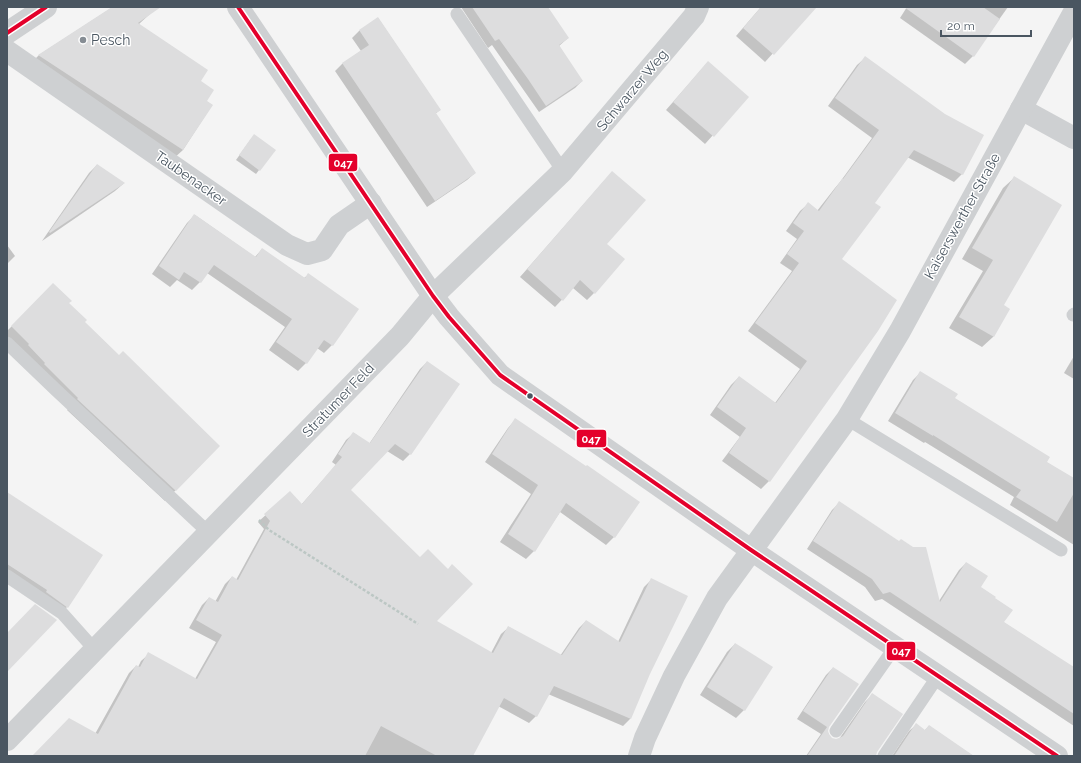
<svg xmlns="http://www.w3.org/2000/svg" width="1081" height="763" font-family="Raleway,sans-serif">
  <rect width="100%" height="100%" fill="#f4f4f4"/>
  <g fill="#0003">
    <polygon points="113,7 147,7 151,13 139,24 199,82 206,101 212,105 183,150 173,159 29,65 39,55"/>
    <polygon points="461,7 546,7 568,38 559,46 582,81 575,88 539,112 492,45 488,48"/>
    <polygon points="761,7 815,7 765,62 736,36"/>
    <polygon points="907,7 1008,7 973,56 965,64 900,18"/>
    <polygon points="378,18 440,110 435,114 475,173 467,180 427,207 335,71 342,64 361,51 352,38 359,31"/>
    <polygon points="865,58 962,174 954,182 907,157 874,203 841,259 769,481 761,489 722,461 740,437 710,415 731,385 739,377 775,403 800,369 748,331 792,271 780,263 797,239 786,231 800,211 808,204 817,211 835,188 840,182 872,138 828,106 857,65"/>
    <polygon points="708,62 747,97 705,144 666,110"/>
    <polygon points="251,139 274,150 256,174 236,160"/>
    <polygon points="97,165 123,184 115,191 42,241 89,173"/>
    <polygon points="1014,178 1003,306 1009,309 993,337 982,347 949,328 983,271 962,259 1003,188"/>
    <polygon points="605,180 605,244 594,293 587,300 573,288 555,307 520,277"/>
    <polygon points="195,215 255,257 262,249 304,278 308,275 332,345 324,353 317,348 306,363 298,371 269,350 285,327 207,273 200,282 192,290 177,280 170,287 152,274 187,223"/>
    <polygon points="7,245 15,256 7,264"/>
    <polygon points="53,285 68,303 84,322 119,356 219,446 165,501 67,410 68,409 7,342 7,331"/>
    <polygon points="1074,356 1074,379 1064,373"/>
    <polygon points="427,362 410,454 403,461 387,451 350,490 436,622 491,653 501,634 509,627 560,656 579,628 586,621 618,642 644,587 651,580 649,673 630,719 623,726 548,694 536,716 529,723 498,706 472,756 33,756 95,734 129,673 136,666 138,667 141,661 149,654 195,679 216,642 189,628 202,605 209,598 215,602 225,584 232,577 236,580 264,529 258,522 290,493 301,505 336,465 332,462 346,440 354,433 369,444 420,369"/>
    <polygon points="920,373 954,399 1046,462 1074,479 1074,545 1010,505 1014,497 925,442 924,443 888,421 913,380"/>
    <polygon points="515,420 614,537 606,545 560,512 534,551 526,559 500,542 531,494 485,462 508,428"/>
    <polygon points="7,493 67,607 59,615 7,577"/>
    <polygon points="839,503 939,601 959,570 966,563 980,588 1003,622 1074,668 1074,726 882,599 875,601 865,587 807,549 832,510"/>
    <polygon points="735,644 744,710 736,718 700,695 727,652"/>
    <polygon points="833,668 828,726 827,731 831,739 839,739 865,702 872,695 876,751 875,756 806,756 821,734 797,719 826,675"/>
    <polygon points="916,725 924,731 929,726 973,756 892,756 909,731"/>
  </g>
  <g fill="#ddddde">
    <polygon points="112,7 161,7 138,23 208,70 201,81 214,90 207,101 213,105 183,150 38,55"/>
    <polygon points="472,7 548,7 569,38 559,45 583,81 546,106 528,79 499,39 495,41"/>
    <polygon points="761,7 817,7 774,55 743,28"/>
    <polygon points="904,7 983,7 1000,19 974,57"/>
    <polygon points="378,17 441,110 436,113 476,173 435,201 342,63 369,45 359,30"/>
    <polygon points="865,56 945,114 984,135 963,175 914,150 875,203 881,207 842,259 897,300 878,331 770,482 729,453 746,428 717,407 739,376 776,403 807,361 755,323 799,263 787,254 804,231 793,223 808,202 819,211 842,179 843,179 879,130 835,98"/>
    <polygon points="708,61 749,97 714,137 673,102"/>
    <polygon points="254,134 276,150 260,171 239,155"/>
    <polygon points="97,164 125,183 50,233 49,232"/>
    <polygon points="612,171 646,200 607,244 625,259 595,294 580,280 563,301 527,269"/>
    <polygon points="1014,176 1062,205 1004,305 1010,309 994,337 959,317 993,260 972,248"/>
    <polygon points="194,214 256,257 262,248 305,278 308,273 359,309 333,346 324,340 307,364 276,342 292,319 214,265 201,283 184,272 179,280 159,266"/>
    <polygon points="53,283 72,301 69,303 87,320 85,322 119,355 123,351 220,446 176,491 77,399 78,398 44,364 45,363 28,345 29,344 11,326"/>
    <polygon points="427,361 460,384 411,455 395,444 351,490 420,557 428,549 448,569 452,564 473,584 437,621 493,653 508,626 562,655 586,620 620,642 651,578 688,596 650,674 631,719 554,686 537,717 504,698 473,756 437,756 381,726 365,756 32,756 69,718 98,734 136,665 140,667 148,652 197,679 222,635 196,620 209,597 218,602 232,576 238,580 270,521 264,514 290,491 302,504 342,457 338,454 353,432 370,443"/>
    <polygon points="920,371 958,394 955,398 1050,457 1047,462 1074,478 1074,493 1057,522 1016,497 1021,490 933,435 933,436 895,413"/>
    <polygon points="515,418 586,466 587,465 640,502 615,538 566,503 535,552 508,534 538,485 492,454"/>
    <polygon points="7,492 103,555 68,608 46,592 47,590 7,564"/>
    <polygon points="839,501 899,541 901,539 913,547 926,547 940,602 966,562 988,576 981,587 996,597 995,598 1013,610 1004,622 1074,667 1074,714 890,592 883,594 872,579 813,541"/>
    <polygon points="35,604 57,620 7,672 7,633"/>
    <polygon points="735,643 773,667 745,711 707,687"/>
    <polygon points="833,667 859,684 829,727 828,731 829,734 832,738 836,739 839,738 843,736 872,693 903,714 877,752 876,756 807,756 827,727 803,711"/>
    <polygon points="916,723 925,730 929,725 974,756 894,756"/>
  </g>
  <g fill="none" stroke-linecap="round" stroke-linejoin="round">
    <polyline stroke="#bcc7c4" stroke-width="2.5" stroke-dasharray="3 2" stroke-linecap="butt" points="259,520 269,530 418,624"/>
    <g stroke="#ced0d2" stroke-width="13">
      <polyline points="457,14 563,171"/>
      <polyline points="1073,315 1074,314"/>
      <polyline points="7,343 56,390 209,533"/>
      <polyline points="847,419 1061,550"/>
      <polyline points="7,576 62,613 95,650"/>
      <polyline points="836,731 895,647"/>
      <polyline points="884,756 938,676"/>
    </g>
    <g stroke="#ced0d2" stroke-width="22">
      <polyline points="238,7 433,296 449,317 500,375 751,550 1057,756"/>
      <polyline points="7,33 46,7"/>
      <polyline points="7,51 287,245 307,254 322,250 339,225 371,203"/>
      <polyline points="1021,109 1074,138"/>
      <polyline points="7,740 400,336 433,296 563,171 694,16 698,7"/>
      <polyline points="639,756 645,738 674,676 717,598 847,419 900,331 1074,12"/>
    </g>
    <defs>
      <g id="bus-1">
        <polyline points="238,7 433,296 449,317 500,375 751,550 1057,756"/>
        <polyline points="7,33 46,7"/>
      </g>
    </defs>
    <use href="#bus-1" stroke="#fff" stroke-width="7"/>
    <use href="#bus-1" stroke="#e4002b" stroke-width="4"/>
  </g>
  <circle fill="#868d94" stroke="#fff" stroke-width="1.5" cx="83" cy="40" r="4"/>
  <circle fill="#4a5661" stroke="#fff" stroke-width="1.5" cx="530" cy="396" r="3.5"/>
  <g text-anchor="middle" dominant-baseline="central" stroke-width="3" stroke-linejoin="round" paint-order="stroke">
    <g font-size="14" fill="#4a5661" stroke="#fff" text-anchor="start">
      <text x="91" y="40">Pesch</text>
    </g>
    <g font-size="14" fill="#4a5661" stroke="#fff">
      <text transform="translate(632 90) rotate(-50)">Schwarzer Weg</text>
      <text transform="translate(191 178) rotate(35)">Taubenacker</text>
      <text transform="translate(962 216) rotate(-61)">Kaiserswerther Straße</text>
      <text transform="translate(338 400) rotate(-46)">Stratumer Feld</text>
    </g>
  </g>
  <g stroke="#fff" stroke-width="1.5">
    <rect x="328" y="153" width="30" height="19" rx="4" fill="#e4002b"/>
    <rect x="576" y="429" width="31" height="19" rx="4" fill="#e4002b"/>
    <rect x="886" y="641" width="30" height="20" rx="4" fill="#e4002b"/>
  </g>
  <g font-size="11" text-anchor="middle" font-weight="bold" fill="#fff">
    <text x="343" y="167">047</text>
    <text x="591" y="443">047</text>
    <text x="901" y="655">047</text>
  </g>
  <rect width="1081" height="763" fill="none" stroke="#4a5661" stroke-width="16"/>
  <path d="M941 30v6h90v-6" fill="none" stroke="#4a5661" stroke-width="2"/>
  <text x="947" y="30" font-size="12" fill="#4a5661" stroke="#ffffff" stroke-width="3" paint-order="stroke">20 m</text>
</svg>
